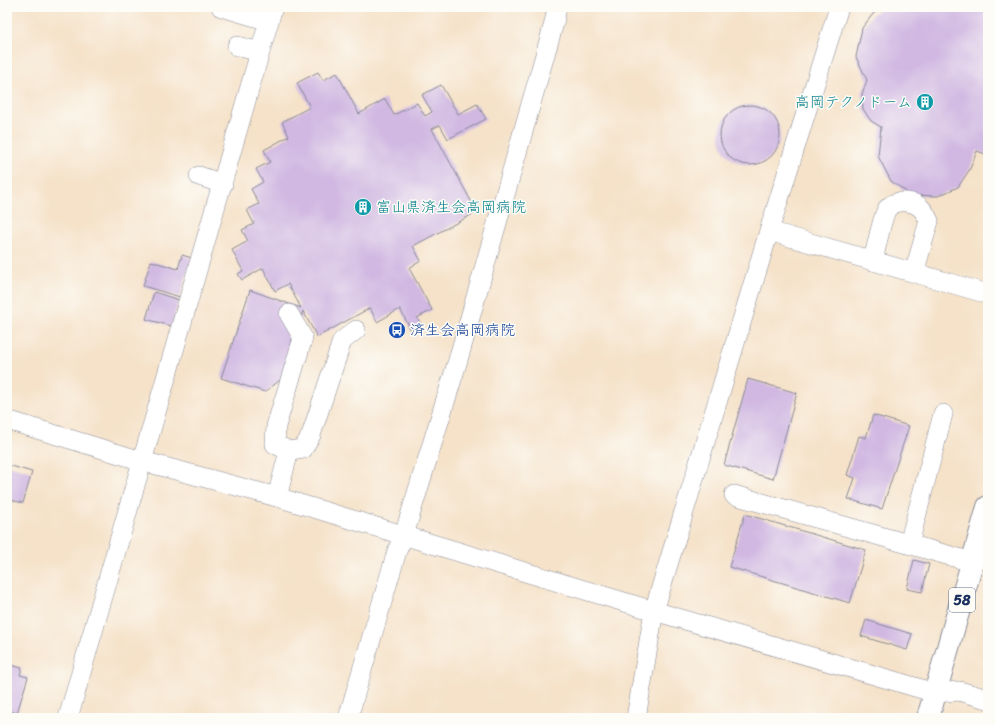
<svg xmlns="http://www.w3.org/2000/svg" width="995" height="725" font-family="Sriracha,'Klee One',sans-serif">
  <rect width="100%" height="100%" fill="#fdfcf7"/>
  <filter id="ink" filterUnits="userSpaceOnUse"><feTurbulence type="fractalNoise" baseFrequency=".025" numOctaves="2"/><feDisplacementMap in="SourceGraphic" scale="8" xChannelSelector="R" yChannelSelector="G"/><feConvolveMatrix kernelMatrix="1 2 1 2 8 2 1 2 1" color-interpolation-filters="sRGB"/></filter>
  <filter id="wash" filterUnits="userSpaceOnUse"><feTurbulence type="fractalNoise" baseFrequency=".012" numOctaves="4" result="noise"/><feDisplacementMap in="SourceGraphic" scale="16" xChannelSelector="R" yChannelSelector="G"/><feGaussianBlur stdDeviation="0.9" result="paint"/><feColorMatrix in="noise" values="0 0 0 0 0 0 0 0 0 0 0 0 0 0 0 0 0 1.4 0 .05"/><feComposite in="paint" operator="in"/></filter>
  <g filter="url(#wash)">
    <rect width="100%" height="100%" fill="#f5e2c9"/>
    <g id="blocks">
      <g fill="#d0b8e2">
        <polygon points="882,7 988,7 988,155 977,151 970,169 958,187 938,196 911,195 891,181 878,156 881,127 871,121 863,109 862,94 867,80 856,57 862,28 873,14"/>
        <polygon points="318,72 323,80 337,73 359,114 385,99 394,115 417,103 425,116 432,112 422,95 441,85 458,114 477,104 486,119 448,139 440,125 432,129 477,212 413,246 421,261 409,268 432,310 417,318 421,324 411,330 400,309 377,322 370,308 317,337 303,311 292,340 285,376 265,392 221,378 250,290 301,308 288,284 275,291 263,268 242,280 238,274 243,271 232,250 248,241 242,230 254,224 247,210 259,204 251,189 263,182 256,169 270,162 264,150 289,136 282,122 310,107 297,83"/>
        <circle cx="750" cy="135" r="30"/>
        <polygon points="182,255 192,258 180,297 143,286 151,261 178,269"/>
        <polygon points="154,292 179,300 171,326 146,319"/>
        <polygon points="748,379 797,393 773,479 724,465"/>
        <polygon points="873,415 909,426 882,509 848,499 855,478 847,475 859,436 866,438"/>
        <polygon points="8,465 32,472 23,503 7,499"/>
        <polygon points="745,514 866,550 850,603 729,567"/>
        <polygon points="914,560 929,564 922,592 907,589"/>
        <polygon points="866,620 912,634 907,650 861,636"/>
        <polygon points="7,664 22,668 20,675 28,677 17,713 9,711 7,717"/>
      </g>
    </g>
  </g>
  <g filter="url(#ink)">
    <use href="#blocks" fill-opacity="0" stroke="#888894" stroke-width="1"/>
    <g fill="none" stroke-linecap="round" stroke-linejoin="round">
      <defs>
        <g id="minor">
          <polyline points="221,7 269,21"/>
          <polyline points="237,46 260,52"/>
          <polyline points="199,176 223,184"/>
          <polyline points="769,231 988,294"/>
          <path d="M873,261c3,-12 9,-44 14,-52 5,-6 12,-8 20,-7 12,1 17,8 22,19l-15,52"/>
          <polyline points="289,314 303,338 276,426 275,444 289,451 303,449 311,435 342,341 356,330"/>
          <polyline points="7,420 142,461 277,497 654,611 898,682 935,693 959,691 988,699"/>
          <polyline points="734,495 972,562"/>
          <polyline points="277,497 289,451"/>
          <polyline points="909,544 943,414"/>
          <polyline points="68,718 273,7"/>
          <polyline points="348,718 397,551 404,535 458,360 554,23 557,7"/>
          <polyline points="636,718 654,611 769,231 839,7"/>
        </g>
        <polyline id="major" points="928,718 988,507"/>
      </defs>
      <use href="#minor" stroke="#888894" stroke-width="20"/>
      <use href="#major" stroke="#888894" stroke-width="24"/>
      <use href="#minor" stroke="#fff" stroke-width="19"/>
      <use href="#major" stroke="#fff" stroke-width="22"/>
    </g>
  </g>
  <defs>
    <symbol id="building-disc" viewBox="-11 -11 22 22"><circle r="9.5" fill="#0f9aa8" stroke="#fdfcf7"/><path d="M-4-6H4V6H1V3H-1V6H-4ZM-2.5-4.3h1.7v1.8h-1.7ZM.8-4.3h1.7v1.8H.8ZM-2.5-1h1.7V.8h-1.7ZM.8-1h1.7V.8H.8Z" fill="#fff"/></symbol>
    <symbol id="bus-disc" viewBox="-11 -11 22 22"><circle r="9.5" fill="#1a4fb4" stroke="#fdfcf7"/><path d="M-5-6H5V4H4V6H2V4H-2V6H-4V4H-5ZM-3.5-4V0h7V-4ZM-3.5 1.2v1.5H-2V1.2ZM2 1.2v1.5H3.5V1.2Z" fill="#fff"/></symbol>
  </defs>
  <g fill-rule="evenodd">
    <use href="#building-disc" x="915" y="92" width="20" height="20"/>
    <use href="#building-disc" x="353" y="197" width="20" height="20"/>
    <use href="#bus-disc" x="387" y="320" width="20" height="20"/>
  </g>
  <g text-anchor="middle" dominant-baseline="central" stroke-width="3" stroke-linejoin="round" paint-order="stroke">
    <rect fill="#fdfcf7" stroke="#5f6c8c" stroke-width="1" x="949" y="588" width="26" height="24" rx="3"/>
    <g font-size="14" font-weight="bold" fill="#1b2f5e">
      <text x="962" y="600">58</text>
    </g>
    <g font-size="15" fill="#0d838f" stroke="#fdfcf7" text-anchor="end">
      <text x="912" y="102">高岡テクノドーム</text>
      <text x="376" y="207" text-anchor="start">富山県済生会高岡病院</text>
    </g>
    <g font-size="15" fill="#164399" stroke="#fdfcf7" text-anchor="start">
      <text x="410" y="330">済生会高岡病院</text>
    </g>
  </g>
  <rect width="995" height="725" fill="none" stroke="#fdfcf7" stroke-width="24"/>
</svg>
